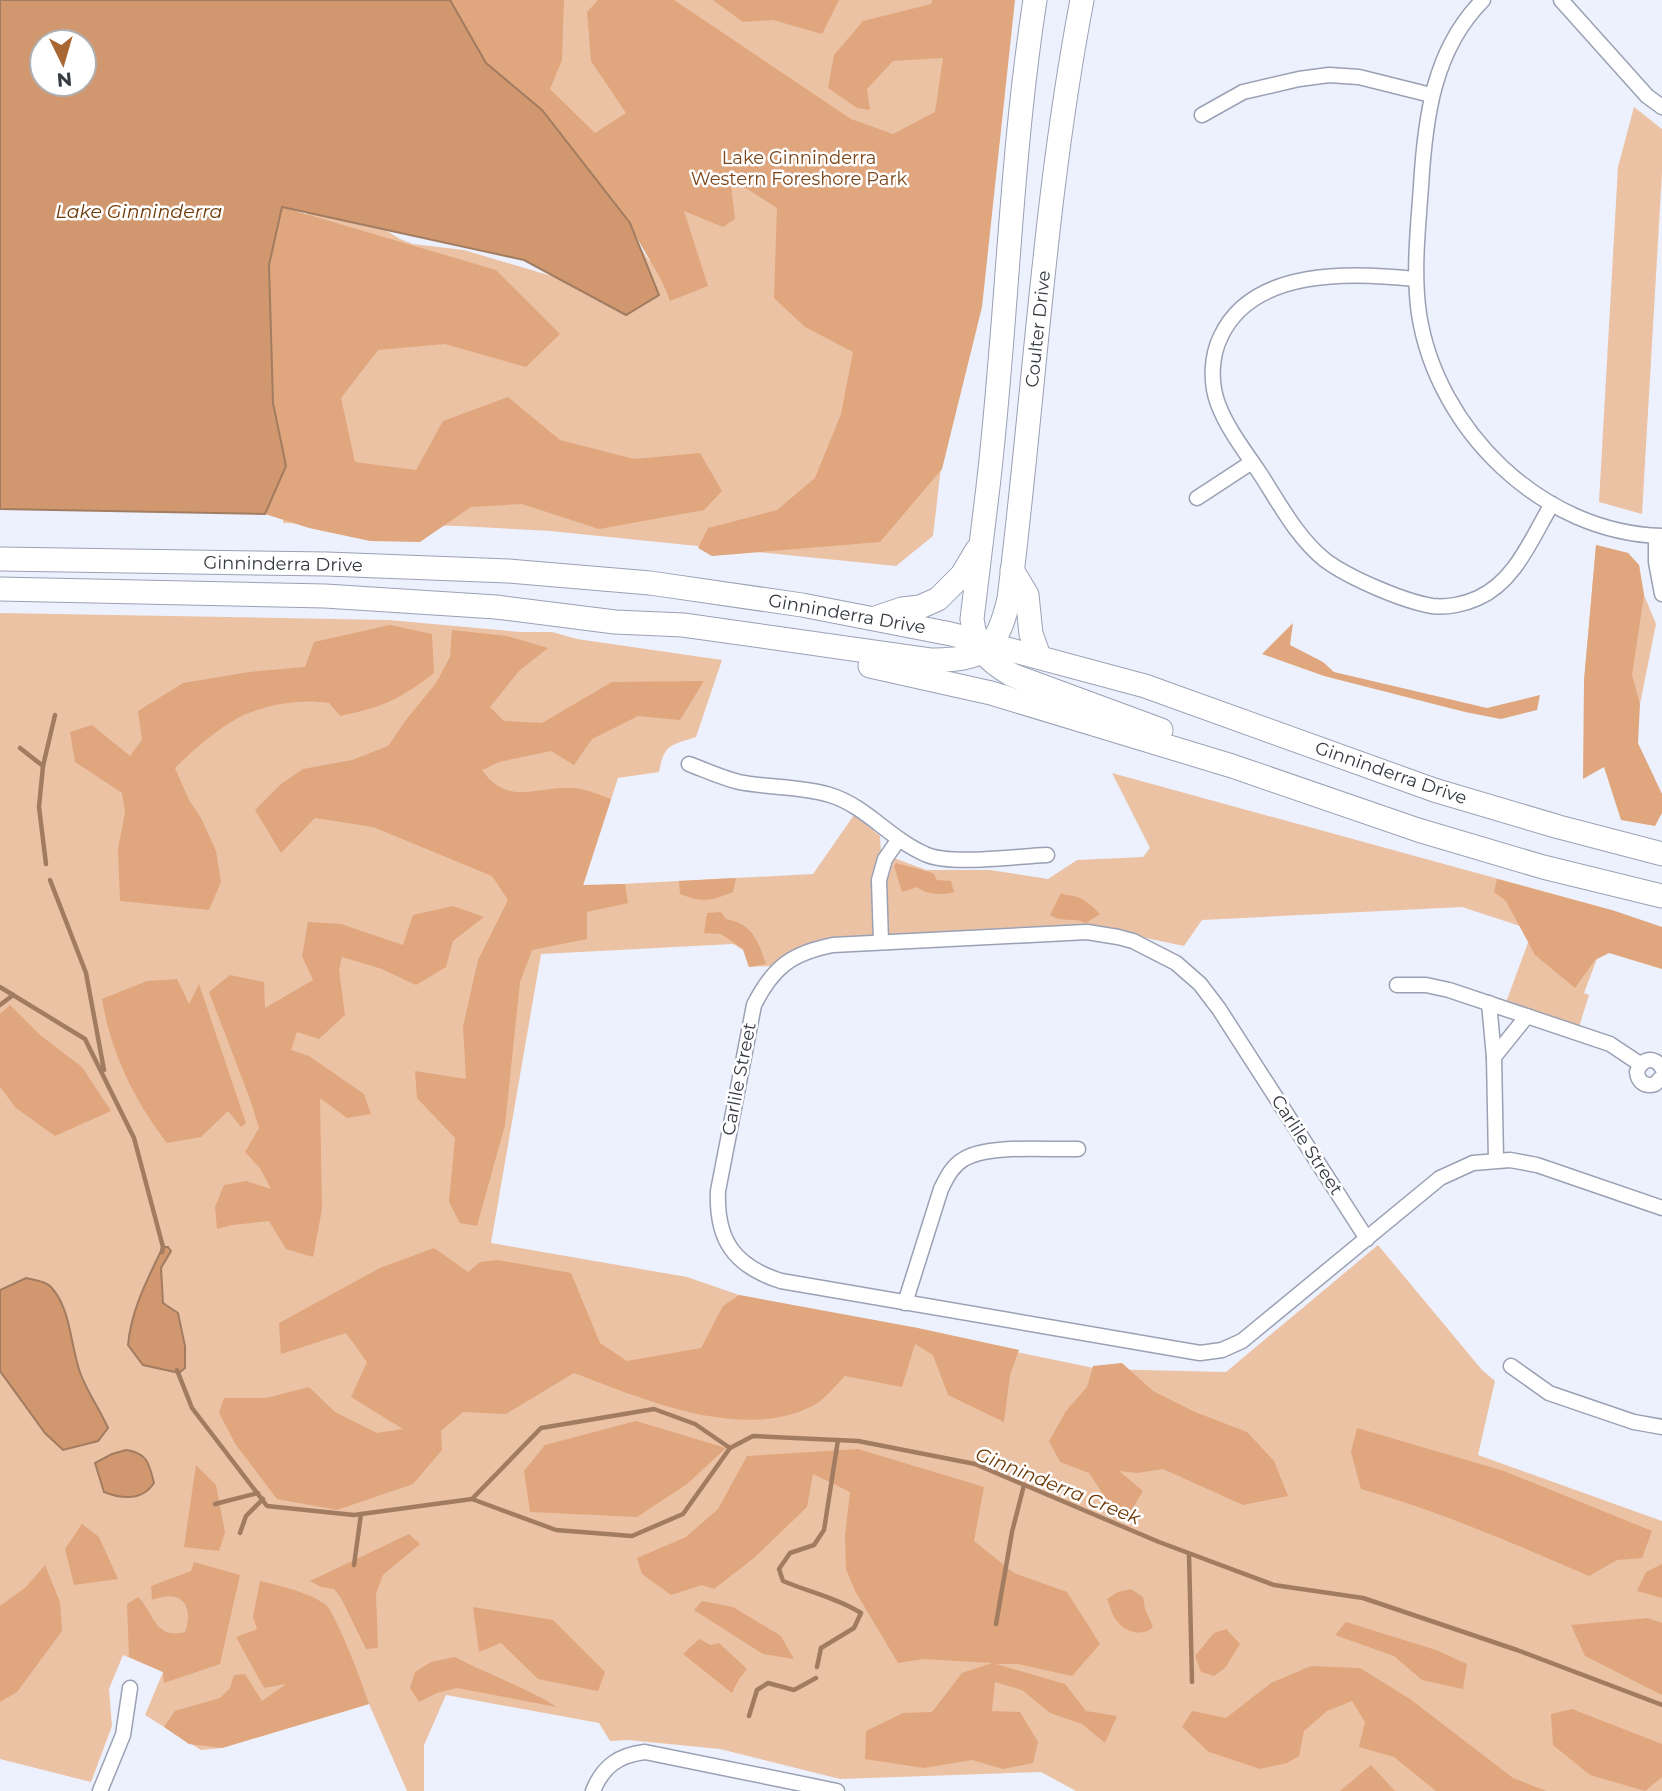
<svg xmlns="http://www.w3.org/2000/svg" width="1662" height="1791" font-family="Montserrat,sans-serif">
  <rect width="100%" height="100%" fill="#ecf1fd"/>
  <g fill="#ecc2a5">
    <polygon points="471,0 985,0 948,407 933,536 896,566 550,531 458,526 283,523 302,216 310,212 366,218 400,239 413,244 464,250 555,277 597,295 650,272 638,244 650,262 647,239"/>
    <polygon points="1634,107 1662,129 1662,173 1642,514 1599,502 1618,167"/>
    <polygon points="1596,545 1628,553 1639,565 1644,595 1656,624 1640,704 1584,681"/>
    <path d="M0,613l389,7 131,12h32l25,7 145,21 -26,77c-25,8 -32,7 -37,35l-41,6 -35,108 230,-12 41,-59 26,21 1,17 45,17h64l58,9 29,-19 66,-3 7,-9 -38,-75 503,138 -31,82 5,2 -10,32 -74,-22 24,-65 -9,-14 -58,-19 -260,13 -18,26 -57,-12 -54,-6 -121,3 -139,16 -42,19 -22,1 -6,-17 -10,-6 -192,10 -50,289 196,34 52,18 360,74 127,3 152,-127 104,125 13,11 -17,74 184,66v270h-586l-35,-19 -201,7 -120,-30 -92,-9 -18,1 -11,-18 -153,-28 -22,50v46h-17l-38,-87 -147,44 -21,2 -56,-35 18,-43 -40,-17 -14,34 3,37 -21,56 -91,-23z"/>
  </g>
  <g fill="#e0a67d">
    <path d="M450,0h114l-2,60 -12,29 45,44 31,-20 -35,-52 -4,-49 11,-12h76l177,119 42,15 42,-22 8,-54 -50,3 -26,28 3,21 -13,-2 -29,-20 6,-33 29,-34 68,-17 1,-4h83l-33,307 -40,162 -62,73 -168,14 -14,-8 10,-20 69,-18 38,-32 26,-64 12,-62 -48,-25 -31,-29 3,-90 -47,-30 5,41 -12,8 -39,-16 24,75 -38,15c-9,-28 -29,-51 -40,-78l-88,-113 -56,-47z"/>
    <polygon points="713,0 839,0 822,34 773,20 743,22"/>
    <polygon points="282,207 496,270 560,334 526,367 445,344 378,350 341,398 355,462 416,470 443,421 508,397 560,440 634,459 700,453 722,491 704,510 599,529 522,504 471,507 420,542 370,541 309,528 265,514 286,466 273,403 269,265"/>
    <polygon points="1596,545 1628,553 1639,565 1644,595 1632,675 1640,704 1638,743 1662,794 1662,813 1655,826 1621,820 1604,767 1583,779 1584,681"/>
    <polygon points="1293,623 1290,645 1323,662 1334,672 1487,708 1540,695 1537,710 1501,719 1465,712 1324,676 1262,654"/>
    <path d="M390,625l42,9 2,39c-35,27 -51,34 -94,43l-11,-13c-26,-4 -55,0 -80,10 -23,8 -57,38 -74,55l14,32 12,18 15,33 5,31 -12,28 -89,-9 -2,-52 7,-37 -3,-19 -47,-31 -5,-30 22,-7 38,31 12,-16 -4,-29 45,-28 66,-11 56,-5 9,-25z"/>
    <path d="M452,630l55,6 41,12 -29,23 -29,36 14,14 38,2 70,-41 92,-1 -24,39 -42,-4 -46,23 -18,26 -23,-14 -52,11 -17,8c27,38 54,15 92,18 12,1 26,7 37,11l-28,86 42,-1 3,19 -41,9v27l-55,11 -12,32 -15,143 -28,101 -17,-3 -11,-21 6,-64 -38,-40 -2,-27 51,8 -3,-52 15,-67 30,-60 -16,-24 -119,-49 -58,-9 -34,35 -26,-43 26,-26 22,-15 49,-9 36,-14 18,-26 30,-37 14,-26z"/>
    <path d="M896,863l37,10 4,7 14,1 3,11c-11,4 -29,2 -37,-5l-15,5 -8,-26z"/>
    <path d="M736,878l-3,14c-23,9 -30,11 -53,2l-1,-13z"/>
    <polygon points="1497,879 1615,911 1662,927 1662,969 1609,953 1595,960 1575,988 1535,955 1506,901 1494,892"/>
    <path d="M1061,893l4,2c15,-1 25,9 35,19l-14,9c-12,-6 -24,0 -36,-8z"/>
    <polygon points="453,906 484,917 453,941 446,967 416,985 382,969 342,957 339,970 345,1015 319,1039 297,1032 291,1050 309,1056 364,1094 371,1114 347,1118 320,1098 322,1209 313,1257 286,1249 269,1221 232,1225 217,1229 215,1207 224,1185 246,1181 271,1189 260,1168 245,1152 259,1128 250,1099 209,992 230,975 264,982 265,1008 313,980 302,956 308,922 341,924 403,945 413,915"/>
    <path d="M721,912l5,7c27,5 32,22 40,45l-17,3 -6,-18 -22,-15 -17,-1 3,-20z"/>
    <path d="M177,979l12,25 10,-20 47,139 -5,4 -13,-16 -27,26 -34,6c-33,-43 -56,-90 -65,-144l45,-18z"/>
    <polygon points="10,1005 40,1035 82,1067 111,1111 55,1136 16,1108 0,1087 0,1014"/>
    <path d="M434,1248l34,24 12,-10 18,-2 73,13 29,70 27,18 74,-13 22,-42 16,-11 179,33 101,22 -9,25 -6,47 -56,-27 -15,-40 -18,-11 -13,43 -57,-11c-9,9 -20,23 -31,29 -71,38 -171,-6 -240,-32l-68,41 -43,-2 -22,19 1,19 -29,34 -76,26 -60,-11 -41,-54 -17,-32 5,-15h42l43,-11 26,25 42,21 26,-4 -52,-32 16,-35 -21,-29 -65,21 -2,-31 101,-55z"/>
    <polygon points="1122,1363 1153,1391 1195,1412 1247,1432 1274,1461 1288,1496 1243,1505 1163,1469 1137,1473 1119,1471 1143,1491 1127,1518 1110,1505 1089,1473 1060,1462 1049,1441 1066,1411 1087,1387 1093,1366"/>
    <polygon points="636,1421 726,1448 687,1484 637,1517 530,1512 524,1471 545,1445"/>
    <path d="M1357,1428l147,43 148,60 -10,27 -25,2 -28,16c-75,-32 -149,-65 -228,-87l-10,-37z"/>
    <polygon points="858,1449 984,1487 974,1541 1014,1573 1067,1592 1100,1644 1072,1676 1018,1664 996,1664 1065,1684 1086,1711 1117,1716 1105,1743 1082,1724 1050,1713 1022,1690 995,1682 992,1711 1020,1712 1038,1742 1033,1763 1003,1769 972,1760 924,1768 865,1759 866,1731 903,1713 932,1712 962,1673 992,1663 924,1659 898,1663 855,1591 846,1569 845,1536 850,1492 813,1474 807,1507 754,1558 714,1589 702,1585 671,1595 642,1574 637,1558 686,1537 718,1509 747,1456"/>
    <polygon points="196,1465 216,1485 225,1533 219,1551 184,1547"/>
    <polygon points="82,1524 99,1537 118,1579 74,1585 65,1549"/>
    <polygon points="409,1534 420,1544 383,1575 376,1594 378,1648 366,1649 341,1598 334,1589 321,1587 310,1581"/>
    <path d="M194,1562l46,13 -20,89 -56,19 -1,-11 -34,-15 -2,-53 11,-7c16,15 16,43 47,35 5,-11 5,-32 -10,-35 -7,-2 -17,1 -23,3l-1,-14 40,-15z"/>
    <polygon points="1662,1564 1662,1598 1637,1591 1646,1572"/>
    <polygon points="45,1565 60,1602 62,1631 17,1692 0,1702 0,1606 26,1587"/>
    <path d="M260,1581c18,4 51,12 66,24 10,9 38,82 43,99l-147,44 -33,-4 -25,-17 11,-16 45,-13 10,-10 4,-13 11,-1 17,27 24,-17 -22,4 -28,-51 21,-8 -4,-12z"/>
    <path d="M1131,1589l12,8 2,12 8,18c-10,10 -27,6 -36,-6 -5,-5 -7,-16 -10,-22l11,-7z"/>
    <polygon points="702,1601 733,1607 781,1636 794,1659 763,1654 694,1610"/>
    <polygon points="473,1607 553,1620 605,1672 598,1691 538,1679 501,1643 479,1652"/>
    <polygon points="1648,1618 1662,1623 1662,1695 1585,1656 1571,1625"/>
    <polygon points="1346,1622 1436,1650 1467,1664 1463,1689 1422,1680 1394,1656 1335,1635"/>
    <polygon points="1226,1629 1240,1644 1225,1668 1214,1676 1201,1672 1195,1656 1214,1633"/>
    <polygon points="699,1639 711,1645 719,1643 747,1669 739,1679 732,1693 683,1654"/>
    <path d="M455,1657c34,18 70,30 102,50l-100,-19 -20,5 -18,9 -9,-14 5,-16 16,-10z"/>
    <polygon points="1311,1666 1360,1668 1410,1699 1513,1778 1546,1791 1436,1791 1394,1757 1359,1747 1365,1722 1352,1701 1327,1711 1304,1731 1299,1756 1287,1763 1260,1769 1209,1752 1182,1727 1192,1711 1226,1718 1271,1683"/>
    <polygon points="1572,1709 1662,1744 1662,1777 1645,1791 1590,1775 1553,1745 1551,1714"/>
    <polygon points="1371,1765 1395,1791 1340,1791"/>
  </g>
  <g fill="#d1986f" stroke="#a27c61" stroke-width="2" fill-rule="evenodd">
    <path d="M0,0h450l36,63 56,47 88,113 29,72 -33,20 -102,-55 -242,-53 -13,58 4,138 13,63 -21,48 -265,-5zM42,42h42v42h-42z"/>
    <path d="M163,1247h5l3,4 -10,17 2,35 15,10 7,33v22l-6,5 -36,-8 -15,-20c3,-35 20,-67 35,-98z"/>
    <path d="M26,1278c8,2 20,3 25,9 21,23 19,60 30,88 7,18 19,35 27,53l-10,13 -35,9 -18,-17 -45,-62v-81z"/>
    <path d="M126,1450c22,3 23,14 28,33 -12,18 -32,16 -50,9l-9,-29 17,-9z"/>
  </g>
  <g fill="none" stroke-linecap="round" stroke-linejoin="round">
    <g stroke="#a27c61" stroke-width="4.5">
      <polyline points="20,748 43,766"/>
      <polyline points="46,864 39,807 43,766 55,715"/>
      <polyline points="50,880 86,973 104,1070"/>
      <polyline points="0,987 85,1039 134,1138 163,1247 162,1252"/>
      <polyline points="0,1005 13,995"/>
      <polyline points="177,1370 192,1408 267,1506 354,1515 472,1499 541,1428 654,1409 695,1424 730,1448 753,1436 858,1441 975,1464 1159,1542 1274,1585 1363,1598 1517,1650 1662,1705"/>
      <polyline points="472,1499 556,1530 632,1536 683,1514 730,1448"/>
      <polyline points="215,1504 258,1493"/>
      <polyline points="240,1533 246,1516 263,1499"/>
      <polyline points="1189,1554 1192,1682"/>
      <polyline points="354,1565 361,1514"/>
      <polyline points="996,1624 1012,1532 1024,1485"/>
      <path d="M817,1667l4,-19 33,-20 7,-15c-24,-15 -52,-21 -78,-32l-4,-12 11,-16 24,-8 10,-15 14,-90"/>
      <polyline points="749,1716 757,1690 768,1683 794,1690 816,1678"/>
    </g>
    <defs>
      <g id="street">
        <path d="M1483,0c-50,50 -58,119 -62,186 -3,43 -8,86 -2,128 18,116 123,219 243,222"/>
        <polyline points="1561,0 1647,96 1662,107"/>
        <polyline points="1202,115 1243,92 1299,79 1329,75 1359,77 1431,95"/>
        <path d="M1415,279c-63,-7 -162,-11 -194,57 -10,20 -11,47 -3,68 9,24 26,46 41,68 19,29 38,66 66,88 24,18 78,41 107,46 15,2 33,-2 46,-8 38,-17 54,-61 74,-94"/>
        <polyline points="1197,498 1252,462"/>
        <polyline points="1656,536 1656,562 1662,594"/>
        <path d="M689,764c16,6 33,14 50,18 30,6 62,4 91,13 36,11 60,44 95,59 25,12 92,2 122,1"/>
        <polyline points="881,942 879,880 885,859 899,839"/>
        <polyline points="1397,985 1426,985 1449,990 1610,1044 1640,1064"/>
        <polyline points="1489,1003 1494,1057"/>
        <path d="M1662,1068c-7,-12 -21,-10 -25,4 1,10 8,15 18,12l7,-7"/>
        <polyline points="1496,1160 1494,1057 1527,1016"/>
        <path d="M1367,1239l-148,-230 -19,-25 -24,-21 -43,-22 -15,-4 -31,-5 -254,13c-41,8 -60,22 -79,60l-36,186c-2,49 16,75 63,90l419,72 22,-3 20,-9 198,-163 33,-15 37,-3 27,5 125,43"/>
        <path d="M905,1303l36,-114c6,-12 11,-23 23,-30 25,-15 84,-9 114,-10"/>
        <polyline points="1511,1366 1549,1393 1634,1422 1662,1427"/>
        <polyline points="100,1791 123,1735 130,1688"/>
        <path d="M593,1791c10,-25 26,-36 52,-39l192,39"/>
      </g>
      <g id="primary">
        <path d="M1035,0c-25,161 -28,325 -47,487 -5,44 -11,88 -16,132 4,30 13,40 40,56l149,55"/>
        <polyline points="0,559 327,564 508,571 650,583 802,605 951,634 1145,686 1434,790 1559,827 1662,854"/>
        <polyline points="1012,570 1027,595 1031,634 1039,656"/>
        <path d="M0,589l325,7 171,11 119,15 68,3 247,35c54,1 67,-11 79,-61 25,-200 35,-401 73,-599"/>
        <polyline points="878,617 902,609 920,607 938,599 962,575 977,550"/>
        <polyline points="870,666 991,693 1232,766 1418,830 1543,867 1662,896"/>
      </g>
    </defs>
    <use href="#street" stroke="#9aa1b4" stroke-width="17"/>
    <use href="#primary" stroke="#9aa1b4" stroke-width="25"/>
    <use href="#street" stroke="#fff" stroke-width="14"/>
    <use href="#primary" stroke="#fff" stroke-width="23"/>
  </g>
  <g text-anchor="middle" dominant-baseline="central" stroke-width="5" stroke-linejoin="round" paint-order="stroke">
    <g font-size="18" fill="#7c4518" stroke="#fff">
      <text x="799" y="158">Lake Ginninderra<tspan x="799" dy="21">Western Foreshore Park</tspan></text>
    </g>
    <g font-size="18" fill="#353940" stroke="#fff">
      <text transform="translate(1038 329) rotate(-84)">Coulter Drive</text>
      <text transform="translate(283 564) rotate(1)">Ginninderra Drive</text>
      <text transform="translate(847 614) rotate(10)">Ginninderra Drive</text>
      <text transform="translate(1391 773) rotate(19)">Ginninderra Drive</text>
      <text transform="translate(739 1079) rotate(-79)">Carlile Street</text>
      <text transform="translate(1307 1145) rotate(57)">Carlile Street</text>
    </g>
    <g font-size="19" font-style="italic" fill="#6d3805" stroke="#fff">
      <text x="139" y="211">Lake Ginninderra</text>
      <text transform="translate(1058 1486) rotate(22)">Ginninderra Creek</text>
    </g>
  </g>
  <g transform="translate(63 63) rotate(175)"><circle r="33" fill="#ffffff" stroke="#aeb0b3" stroke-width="2"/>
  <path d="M0-5L12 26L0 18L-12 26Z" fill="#a96734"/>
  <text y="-10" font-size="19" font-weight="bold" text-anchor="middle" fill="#353940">N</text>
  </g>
</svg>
